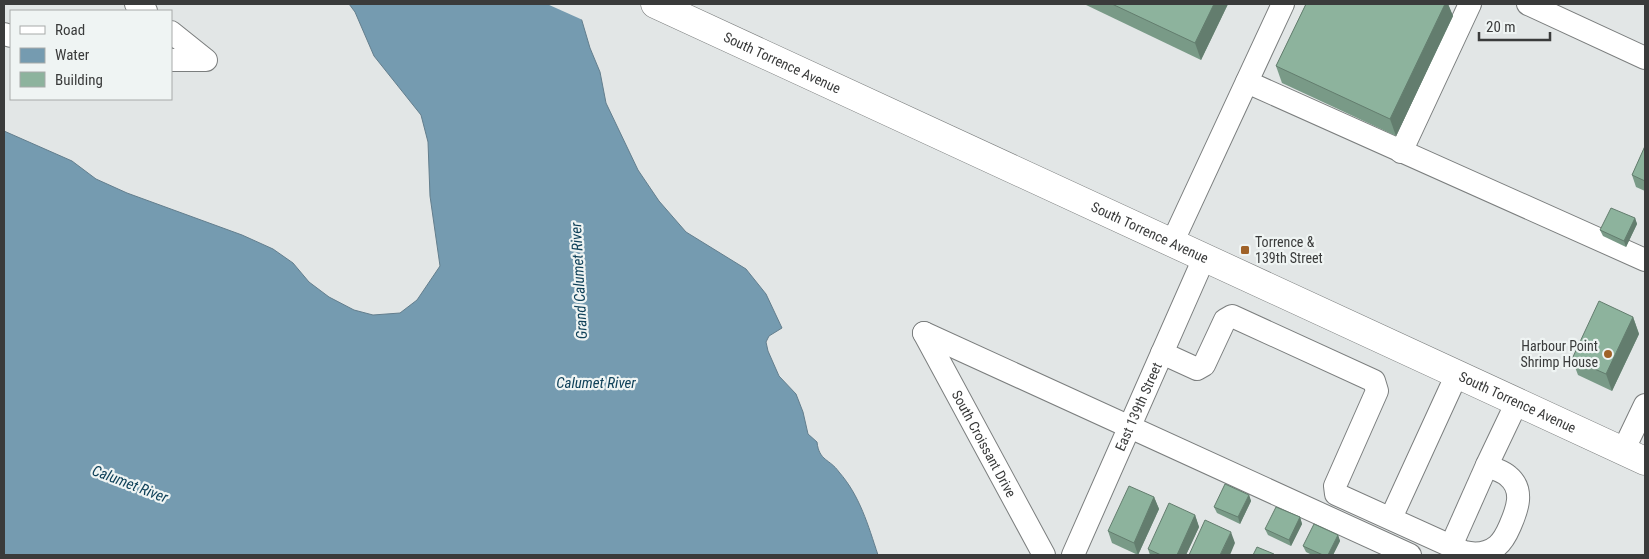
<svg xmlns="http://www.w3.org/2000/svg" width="1649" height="559" font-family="'Roboto Condensed',sans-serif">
  <rect width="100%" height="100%" fill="#e2e6e6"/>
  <path fill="#759bb0" stroke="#637e8d" d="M349,4h228l13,44 10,24 6,31 32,67 21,31 27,31 60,37 20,25 16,34 -13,8 -3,6 2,9 11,25 17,18 7,18 5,22 9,8c2,19 13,17 22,30 21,24 29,53 39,83h-874v-424l68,30 24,18 31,14 115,42 31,14 20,14 16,19 20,15 25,13 19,5 27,-2 17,-13 23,-34 -10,-70 -2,-54 -7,-27 -47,-59 -19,-44z"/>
  <polygon fill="#e2e6e6" points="547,4 580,4 585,21"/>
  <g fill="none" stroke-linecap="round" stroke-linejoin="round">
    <defs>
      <g id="minor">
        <polyline points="136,4 146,11"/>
        <polyline points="1528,4 1645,58"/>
        <polyline points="171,32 206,60 171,60"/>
        <polyline points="4,34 11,36"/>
        <polyline points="1247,82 1645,260"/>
        <polyline points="1401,152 1470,4"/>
        <polyline points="1172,243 1283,4"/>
        <polyline points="924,333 1410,555"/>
        <path id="s1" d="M924,333l120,222"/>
        <path d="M1162,353l35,16 7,-4 21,-45 7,-4 142,65 3,10 -42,95 1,8 128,58c12,3 23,2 33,-6 6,-5 10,-13 13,-20 7,-16 15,-36 -2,-50 -5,-5 -15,-7 -21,-11l30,-63"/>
        <polyline points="1623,451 1645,405"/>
        <polyline points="1391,518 1457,374"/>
        <polyline points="1451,546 1487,465"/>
        <path id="s2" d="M1073,555l131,-297"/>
      </g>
      <g id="major">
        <path id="s3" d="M655,4l990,457"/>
      </g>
    </defs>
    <use href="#minor" stroke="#7b7e7e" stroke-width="24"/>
    <use href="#major" stroke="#7b7e7e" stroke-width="29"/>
    <use href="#minor" stroke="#fff" stroke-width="22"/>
    <use href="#major" stroke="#fff" stroke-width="28"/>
  </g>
  <g fill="#799a87">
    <polygon points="1084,4 1228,4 1201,60"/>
    <polygon points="1306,4 1448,4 1453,16 1396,136 1282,83 1276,66"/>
    <polygon points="1645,146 1645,191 1636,187 1632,175"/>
    <polygon points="1635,218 1637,224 1626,247 1603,236 1600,230"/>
    <polygon points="1633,317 1639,334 1612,391 1578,375 1572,359"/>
    <polygon points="1249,495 1251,501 1240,524 1217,513 1214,507"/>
    <polygon points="1154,497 1159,509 1138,555 1112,543 1108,531"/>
    <polygon points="1195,515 1199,527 1186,555 1150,555 1148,549"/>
    <polygon points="1300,517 1302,524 1291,546 1268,535 1265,529"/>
    <polygon points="1338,535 1340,541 1333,555 1312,555 1306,552 1303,546"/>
  </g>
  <g fill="#637d6e">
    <polygon points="1214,4 1228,4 1201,60 1195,43"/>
    <polygon points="1445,4 1448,4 1453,16 1396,136 1390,119"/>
    <polygon points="1635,218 1637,224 1626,247 1624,241"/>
    <polygon points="1633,317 1639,334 1612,391 1606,374"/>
    <polygon points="1249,495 1251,501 1240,524 1238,517"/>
    <polygon points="1154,497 1159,509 1138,555 1134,543"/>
    <polygon points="1195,515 1199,527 1186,555 1177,555"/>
    <polygon points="1300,517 1302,524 1291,546 1289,540"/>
    <polygon points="1231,532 1235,543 1230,555 1220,555"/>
    <polygon points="1338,535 1340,541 1333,555 1328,555"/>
  </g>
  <g fill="#8db39d" stroke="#637d6e">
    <polygon points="1112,4 1214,4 1195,43"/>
    <polygon points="1306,4 1445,4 1390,119 1276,66"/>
    <polygon points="1645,146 1645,181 1632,175"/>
    <polygon points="1611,208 1635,218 1624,241 1600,230"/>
    <polygon points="1599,301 1633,317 1606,374 1572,359"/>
    <polygon points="1225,484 1249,495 1238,517 1214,507"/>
    <polygon points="1129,486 1154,497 1134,543 1108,531"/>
    <polygon points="1169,503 1195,515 1177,555 1161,555 1148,549"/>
    <polygon points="1276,507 1300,517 1289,540 1265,529"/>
    <polygon points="1205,520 1231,532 1220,555 1189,555"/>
    <polygon points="1314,524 1338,535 1328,555 1323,555 1303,546"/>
    <polygon points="1257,547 1274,554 1274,555 1253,555"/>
  </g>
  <g fill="#a06228" stroke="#eff4f3" stroke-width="2">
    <rect x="1240" y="245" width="10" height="10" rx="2.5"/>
    <circle cx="1608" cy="354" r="5"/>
  </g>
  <g text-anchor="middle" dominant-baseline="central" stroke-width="4.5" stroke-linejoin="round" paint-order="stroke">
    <g font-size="14" fill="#3a3b3b" stroke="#eff4f3">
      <text stroke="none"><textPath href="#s3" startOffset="140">South Torrence Avenue</textPath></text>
      <text stroke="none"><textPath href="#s3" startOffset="545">South Torrence Avenue</textPath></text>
      <text stroke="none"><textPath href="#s3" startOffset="950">South Torrence Avenue</textPath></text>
      <text stroke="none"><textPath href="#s2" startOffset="162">East 139th Street</textPath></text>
      <text stroke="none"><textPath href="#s1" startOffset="126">South Croissant Drive</textPath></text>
    </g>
    <g font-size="14" fill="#3a3b3b" stroke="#eff4f3" text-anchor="start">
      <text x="1255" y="242">Torrence &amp;<tspan x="1255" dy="16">139th Street</tspan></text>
      <text x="1598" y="346" text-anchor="end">Harbour Point<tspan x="1598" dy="16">Shrimp House</tspan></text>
    </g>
    <g font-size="15" font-style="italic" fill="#0f4159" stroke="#eff4f3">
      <text transform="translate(579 281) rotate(-93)">Grand Calumet River</text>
      <text x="596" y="383">Calumet River</text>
      <text transform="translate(130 484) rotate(21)">Calumet River</text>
    </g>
  </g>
  <rect width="1649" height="559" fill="none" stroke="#3a3b3b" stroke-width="10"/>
  <rect x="10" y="10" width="162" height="90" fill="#eff4f3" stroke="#a7aaa9"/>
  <rect x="20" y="26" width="25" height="8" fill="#ffffff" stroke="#a7aaa9"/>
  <text x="55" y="35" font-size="15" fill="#3a3b3b">Road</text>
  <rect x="20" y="48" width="25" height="15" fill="#759bb0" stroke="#a7aaa9"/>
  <text x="55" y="60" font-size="15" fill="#3a3b3b">Water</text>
  <rect x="20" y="72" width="25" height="15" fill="#8db39d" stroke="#a7aaa9"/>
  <text x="55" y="85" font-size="15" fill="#3a3b3b">Building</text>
  <path d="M1479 32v8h71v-8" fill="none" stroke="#3a3b3b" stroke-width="2.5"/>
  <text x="1486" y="32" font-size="15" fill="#3a3b3b" stroke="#eff4f3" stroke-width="4" paint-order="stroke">20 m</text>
</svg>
